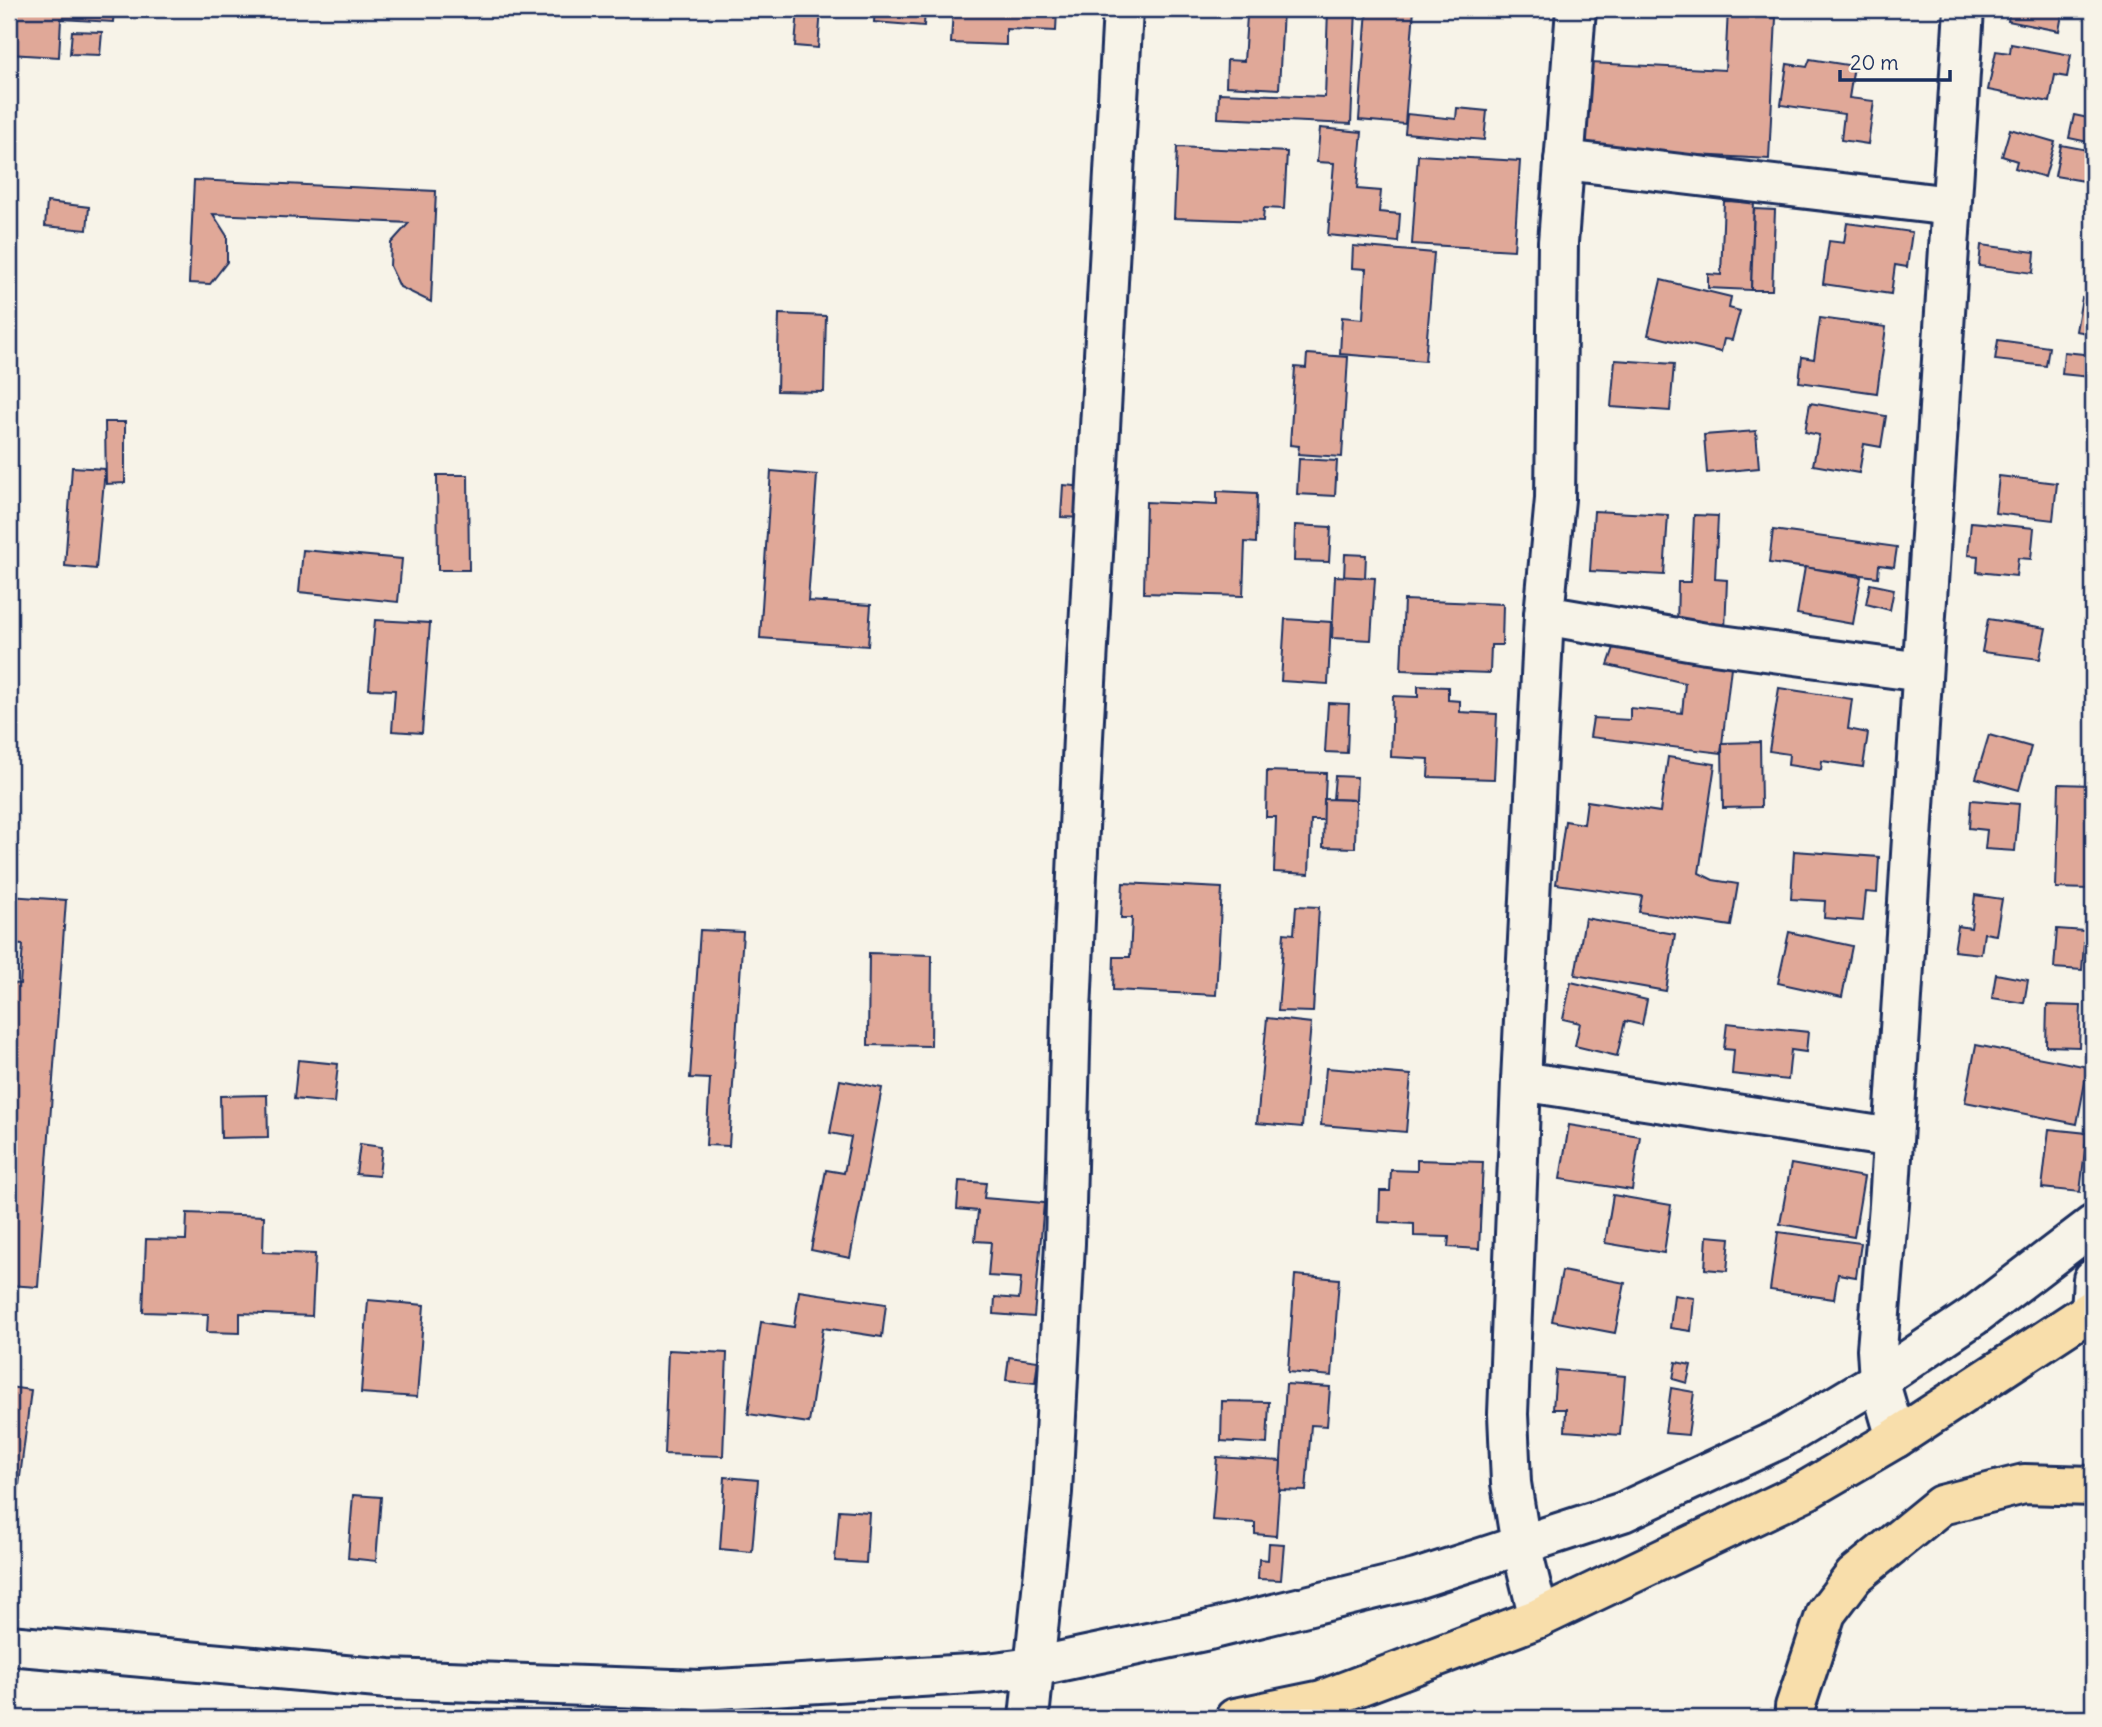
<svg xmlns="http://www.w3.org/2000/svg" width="2102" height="1727" font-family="Delius,sans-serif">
  <rect width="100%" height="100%" fill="#f7f3e8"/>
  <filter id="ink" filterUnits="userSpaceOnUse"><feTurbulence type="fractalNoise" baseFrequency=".0143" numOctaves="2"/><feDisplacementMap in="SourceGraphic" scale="14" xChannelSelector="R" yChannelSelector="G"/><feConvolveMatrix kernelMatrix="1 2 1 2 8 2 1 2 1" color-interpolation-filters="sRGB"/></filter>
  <g filter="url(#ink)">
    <g fill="#e0a898" stroke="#1b2f5e" stroke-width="2">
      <polygon points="9,9 114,9 113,22 61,19 59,57 9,54"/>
      <polygon points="798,9 821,9 818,48 795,46"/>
      <polygon points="875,9 925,9 924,26 874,22"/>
      <polygon points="953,9 1057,9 1056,31 1006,29 1006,45 951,43"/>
      <polygon points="1147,9 1184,9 1183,16 1146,13"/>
      <polygon points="1227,9 1283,9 1279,89 1226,86 1227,60 1244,61 1247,16 1227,15"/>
      <polygon points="1328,9 1356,9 1351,124 1218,118 1219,93 1325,97"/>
      <polygon points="1367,9 1414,9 1405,124 1359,120"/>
      <polygon points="1728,9 1763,9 1763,17 1776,18 1769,159 1586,149 1591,63 1725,70"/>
      <polygon points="2010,9 2063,9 2059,31 2008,21"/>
      <polygon points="72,31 102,32 100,55 70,54"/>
      <polygon points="2011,44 2071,55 2067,77 2055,75 2050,102 1988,90 1996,51 2010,53"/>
      <polygon points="1810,59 1854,66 1849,98 1874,101 1868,144 1841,140 1844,114 1781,105 1787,64 1807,67"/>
      <polygon points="1457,108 1487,111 1484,140 1405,133 1407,114 1456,119"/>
      <polygon points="2074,115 2093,119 2093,143 2069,138"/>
      <polygon points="1320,128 1362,132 1357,189 1381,191 1379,212 1400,214 1398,242 1328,235 1334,163 1317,162"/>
      <polygon points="2010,129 2055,142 2045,177 2015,168 2017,161 2002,156"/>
      <polygon points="2061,145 2093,151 2090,182 2055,176"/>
      <polygon points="1177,147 1287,152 1284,209 1264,208 1263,221 1174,218"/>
      <polygon points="1418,155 1520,161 1514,250 1412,244"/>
      <polygon points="194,180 436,191 431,302 400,287 390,266 391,243 409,223 213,214 227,236 227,262 210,284 189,283"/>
      <polygon points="9,195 14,196 9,221"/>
      <polygon points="1724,201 1754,202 1751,290 1708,288 1708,274 1721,275"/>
      <polygon points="47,202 89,207 87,230 45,226"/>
      <polygon points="1754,209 1775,210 1772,290 1751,290"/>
      <polygon points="1847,223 1912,232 1907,267 1895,265 1891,294 1823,284 1829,241 1844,243"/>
      <polygon points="1981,245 2035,252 2033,273 1979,266"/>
      <polygon points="1353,246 1434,253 1425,361 1340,354 1342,317 1363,319 1366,269 1352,268"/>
      <polygon points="1661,280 1731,297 1729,308 1740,311 1732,340 1724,339 1721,352 1648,335"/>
      <polygon points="2082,298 2093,300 2093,334 2076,331"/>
      <polygon points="779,314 826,316 824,392 777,391"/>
      <polygon points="1820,318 1886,327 1877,393 1799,382 1802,357 1814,359"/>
      <polygon points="1998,340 2049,347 2046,366 1995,360"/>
      <polygon points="2064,352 2093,355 2090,377 2062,374"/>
      <polygon points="1307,354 1348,357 1342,457 1298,454 1299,446 1290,445 1295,367 1306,368"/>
      <polygon points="1615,360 1674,364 1670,411 1611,407"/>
      <polygon points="1810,403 1886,416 1881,447 1864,444 1859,473 1813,465 1819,435 1805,432"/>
      <polygon points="105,422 125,422 125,483 106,484"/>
      <polygon points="1756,431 1759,468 1707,473 1704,435"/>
      <polygon points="1299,459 1337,461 1335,496 1297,494"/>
      <polygon points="72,467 105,469 96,569 65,566"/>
      <polygon points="771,471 817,475 808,601 871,605 868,646 760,638"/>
      <polygon points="437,475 468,475 469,570 438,570"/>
      <polygon points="1999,476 2057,483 2053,520 1995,513"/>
      <polygon points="1063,485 1086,487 1085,518 1061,517"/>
      <polygon points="1217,491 1257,493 1256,543 1245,542 1243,596 1144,593 1146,502 1217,505"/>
      <polygon points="1594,511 1668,515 1664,575 1590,571"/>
      <polygon points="1694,515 1718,516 1715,579 1727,580 1725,630 1677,628 1678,582 1691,582"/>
      <polygon points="1971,522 2034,528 2031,559 2018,558 2016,576 1977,572 1978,556 1968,555"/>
      <polygon points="1295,525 1331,527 1329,562 1294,561"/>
      <polygon points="1773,530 1897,547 1894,567 1879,565 1878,577 1769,563"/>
      <polygon points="303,550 402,559 398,602 299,592"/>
      <polygon points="1345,554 1366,555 1365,578 1344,578"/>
      <polygon points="1805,567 1861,577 1853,624 1797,614"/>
      <polygon points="1335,576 1375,578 1371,640 1332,638"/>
      <polygon points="1870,584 1894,589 1890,610 1866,604"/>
      <polygon points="1404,600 1503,604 1502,645 1491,645 1490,673 1401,670"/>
      <polygon points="1285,619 1331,622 1328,684 1281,681"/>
      <polygon points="1988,619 2046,628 2040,659 1982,652"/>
      <polygon points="375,620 430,623 422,733 392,731 395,690 369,689"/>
      <polygon points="1616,642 1731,667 1721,753 1590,737 1593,718 1630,720 1630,708 1682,713 1685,683 1608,665"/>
      <polygon points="1418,686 1448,687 1448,700 1460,701 1460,712 1497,714 1494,779 1428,777 1429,759 1391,757 1393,696 1418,697"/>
      <polygon points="1779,688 1852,699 1848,729 1868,733 1863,767 1822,761 1821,770 1788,765 1789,754 1769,751"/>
      <polygon points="1328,703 1349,704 1347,753 1325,752"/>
      <polygon points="1989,735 2031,747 2019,790 1976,778"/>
      <polygon points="1760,742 1761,807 1723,808 1722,743"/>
      <polygon points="1668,757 1715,764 1699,873 1713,880 1738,884 1731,926 1639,912 1642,896 1556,884 1565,821 1584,824 1587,801 1660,812"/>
      <polygon points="1267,771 1326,773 1324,820 1311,820 1309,874 1274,872 1276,817 1266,817"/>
      <polygon points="1335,776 1357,777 1356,800 1333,799"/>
      <polygon points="2059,784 2093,785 2093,850 2090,850 2089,889 2056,888"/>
      <polygon points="1324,799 1356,800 1355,848 1323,847"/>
      <polygon points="1971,800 2019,804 2015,851 1985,849 1987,830 1969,828"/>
      <polygon points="1794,851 1879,857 1877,893 1866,892 1863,921 1824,918 1825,901 1791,899"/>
      <polygon points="1123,883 1222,888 1216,995 1113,990 1114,957 1130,957 1132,918 1121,918"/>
      <polygon points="1975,895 2002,899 1996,935 1984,933 1981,954 1954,951 1958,926 1971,928"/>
      <polygon points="9,896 66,900 38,1287 9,1285 9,983 20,984 23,945 9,944"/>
      <polygon points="1296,906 1319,907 1313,1012 1278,1011 1284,933 1294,934"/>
      <polygon points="1585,918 1675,934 1666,991 1575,975"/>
      <polygon points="2057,929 2085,931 2082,970 2054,968"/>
      <polygon points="700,930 743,932 729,1146 706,1145 710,1079 690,1078"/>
      <polygon points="1789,932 1852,946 1842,997 1778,983"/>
      <polygon points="869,953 932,955 931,1046 868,1045"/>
      <polygon points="1996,974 2028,980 2024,1003 1992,998"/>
      <polygon points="1571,982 1647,1000 1642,1025 1625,1021 1617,1056 1575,1046 1580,1023 1563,1019"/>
      <polygon points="2047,1005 2081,1006 2079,1047 2046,1046"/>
      <polygon points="1267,1018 1311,1023 1302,1127 1257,1123"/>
      <polygon points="1727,1023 1808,1032 1806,1052 1791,1050 1788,1080 1732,1074 1734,1050 1724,1049"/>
      <polygon points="1976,1045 2088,1067 2077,1124 1965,1102"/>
      <polygon points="298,1060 338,1064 334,1103 294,1099"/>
      <polygon points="1326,1068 1411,1075 1406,1132 1321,1125"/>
      <polygon points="840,1080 882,1088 850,1258 811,1250 826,1170 844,1173 851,1137 830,1133"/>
      <polygon points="267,1095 268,1137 221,1138 220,1096"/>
      <polygon points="1569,1125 1640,1136 1632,1190 1560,1179"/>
      <polygon points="2049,1129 2087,1133 2080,1192 2042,1188"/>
      <polygon points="360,1144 382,1147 379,1176 356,1174"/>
      <polygon points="1417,1160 1483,1162 1479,1249 1448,1247 1449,1237 1414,1236 1414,1224 1379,1222 1380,1191 1390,1191 1391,1170 1417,1171"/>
      <polygon points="1791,1164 1864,1177 1854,1237 1780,1224"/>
      <polygon points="959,1181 986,1183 984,1198 1044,1203 1034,1317 994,1314 995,1297 1019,1299 1021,1278 988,1276 991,1242 975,1241 978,1211 957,1209"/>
      <polygon points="1613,1195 1671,1205 1664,1253 1605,1243"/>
      <polygon points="187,1213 264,1216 263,1252 315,1254 312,1316 240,1313 240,1333 207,1332 208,1314 143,1312 146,1239 186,1240"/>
      <polygon points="1778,1232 1861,1243 1856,1277 1838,1274 1834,1299 1770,1290"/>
      <polygon points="1707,1236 1730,1238 1727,1271 1705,1269"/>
      <polygon points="1562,1271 1625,1283 1615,1333 1552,1321"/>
      <polygon points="1295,1275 1339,1279 1332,1376 1288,1372"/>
      <polygon points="799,1291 886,1304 882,1337 823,1328 809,1423 748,1414 761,1322 794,1327"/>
      <polygon points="1674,1295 1694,1298 1691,1331 1670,1328"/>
      <polygon points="368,1300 424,1305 417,1397 361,1393"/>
      <polygon points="668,1350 727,1353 723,1456 664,1454"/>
      <polygon points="1009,1357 1038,1361 1035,1383 1006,1380"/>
      <polygon points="1676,1362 1691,1365 1687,1383 1673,1379"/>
      <polygon points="1556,1370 1625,1376 1620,1435 1565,1431 1566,1409 1553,1409"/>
      <polygon points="1286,1384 1330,1387 1327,1426 1311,1425 1306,1491 1279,1490"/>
      <polygon points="9,1387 31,1390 17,1501 9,1500"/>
      <polygon points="1671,1388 1694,1392 1688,1435 1665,1433"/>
      <polygon points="1222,1401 1269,1402 1267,1444 1221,1441"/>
      <polygon points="1217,1457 1281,1461 1276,1536 1255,1534 1255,1523 1212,1520"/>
      <polygon points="725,1477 758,1480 752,1552 720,1549"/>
      <polygon points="353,1495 381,1497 376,1561 348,1558"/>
      <polygon points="839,1510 869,1512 866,1563 835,1561"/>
      <polygon points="1269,1543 1284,1544 1281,1580 1258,1579 1259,1559 1268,1560"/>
    </g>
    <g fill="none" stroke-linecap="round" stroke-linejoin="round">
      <defs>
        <g id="minor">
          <polyline points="1564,160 1951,206"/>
          <polyline points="1544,615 1706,643 1922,672"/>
          <polyline points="1521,1081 1893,1138"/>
          <polyline points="2091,1311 2093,1279"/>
          <polyline points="1896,1438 1879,1380 1877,1349 1889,1205 1964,9"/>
          <polyline points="1539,1618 1521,1545 1511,1483 1508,1414 1521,1081 1544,615 1555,499 1558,242 1576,9"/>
          <polyline points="9,1645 389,1679 701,1690 987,1673 1034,1667 1209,1630 1416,1579 1623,1512 1784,1437 1879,1380 1974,1316 2093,1225"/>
          <polyline points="1029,1718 1052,1492 1065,1243 1071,1012 1083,737 1123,9"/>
        </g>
        <g id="highway">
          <polyline points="1235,1718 1322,1700 1539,1618 1807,1490 1896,1438 2093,1309"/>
          <polyline points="1795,1718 1795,1707 1826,1613 1854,1576 1941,1505 2024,1484 2093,1486"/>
        </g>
      </defs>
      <use href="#minor" stroke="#1b2f5e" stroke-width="44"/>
      <use href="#highway" stroke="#1b2f5e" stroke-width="44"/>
      <use href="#minor" stroke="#f7f3e8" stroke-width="38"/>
      <use href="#highway" stroke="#f8deab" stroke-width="38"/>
    </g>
  </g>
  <rect width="2102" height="1727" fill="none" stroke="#f7f3e8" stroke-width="35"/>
  <rect x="18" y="18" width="2067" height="1692" fill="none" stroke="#1b2f5e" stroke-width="2.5" filter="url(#ink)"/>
  <path d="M1840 70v10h110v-10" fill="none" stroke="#1b2f5e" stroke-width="3.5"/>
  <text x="1850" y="70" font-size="21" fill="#1b2f5e" stroke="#f7f3e8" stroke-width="5" paint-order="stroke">20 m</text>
</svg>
